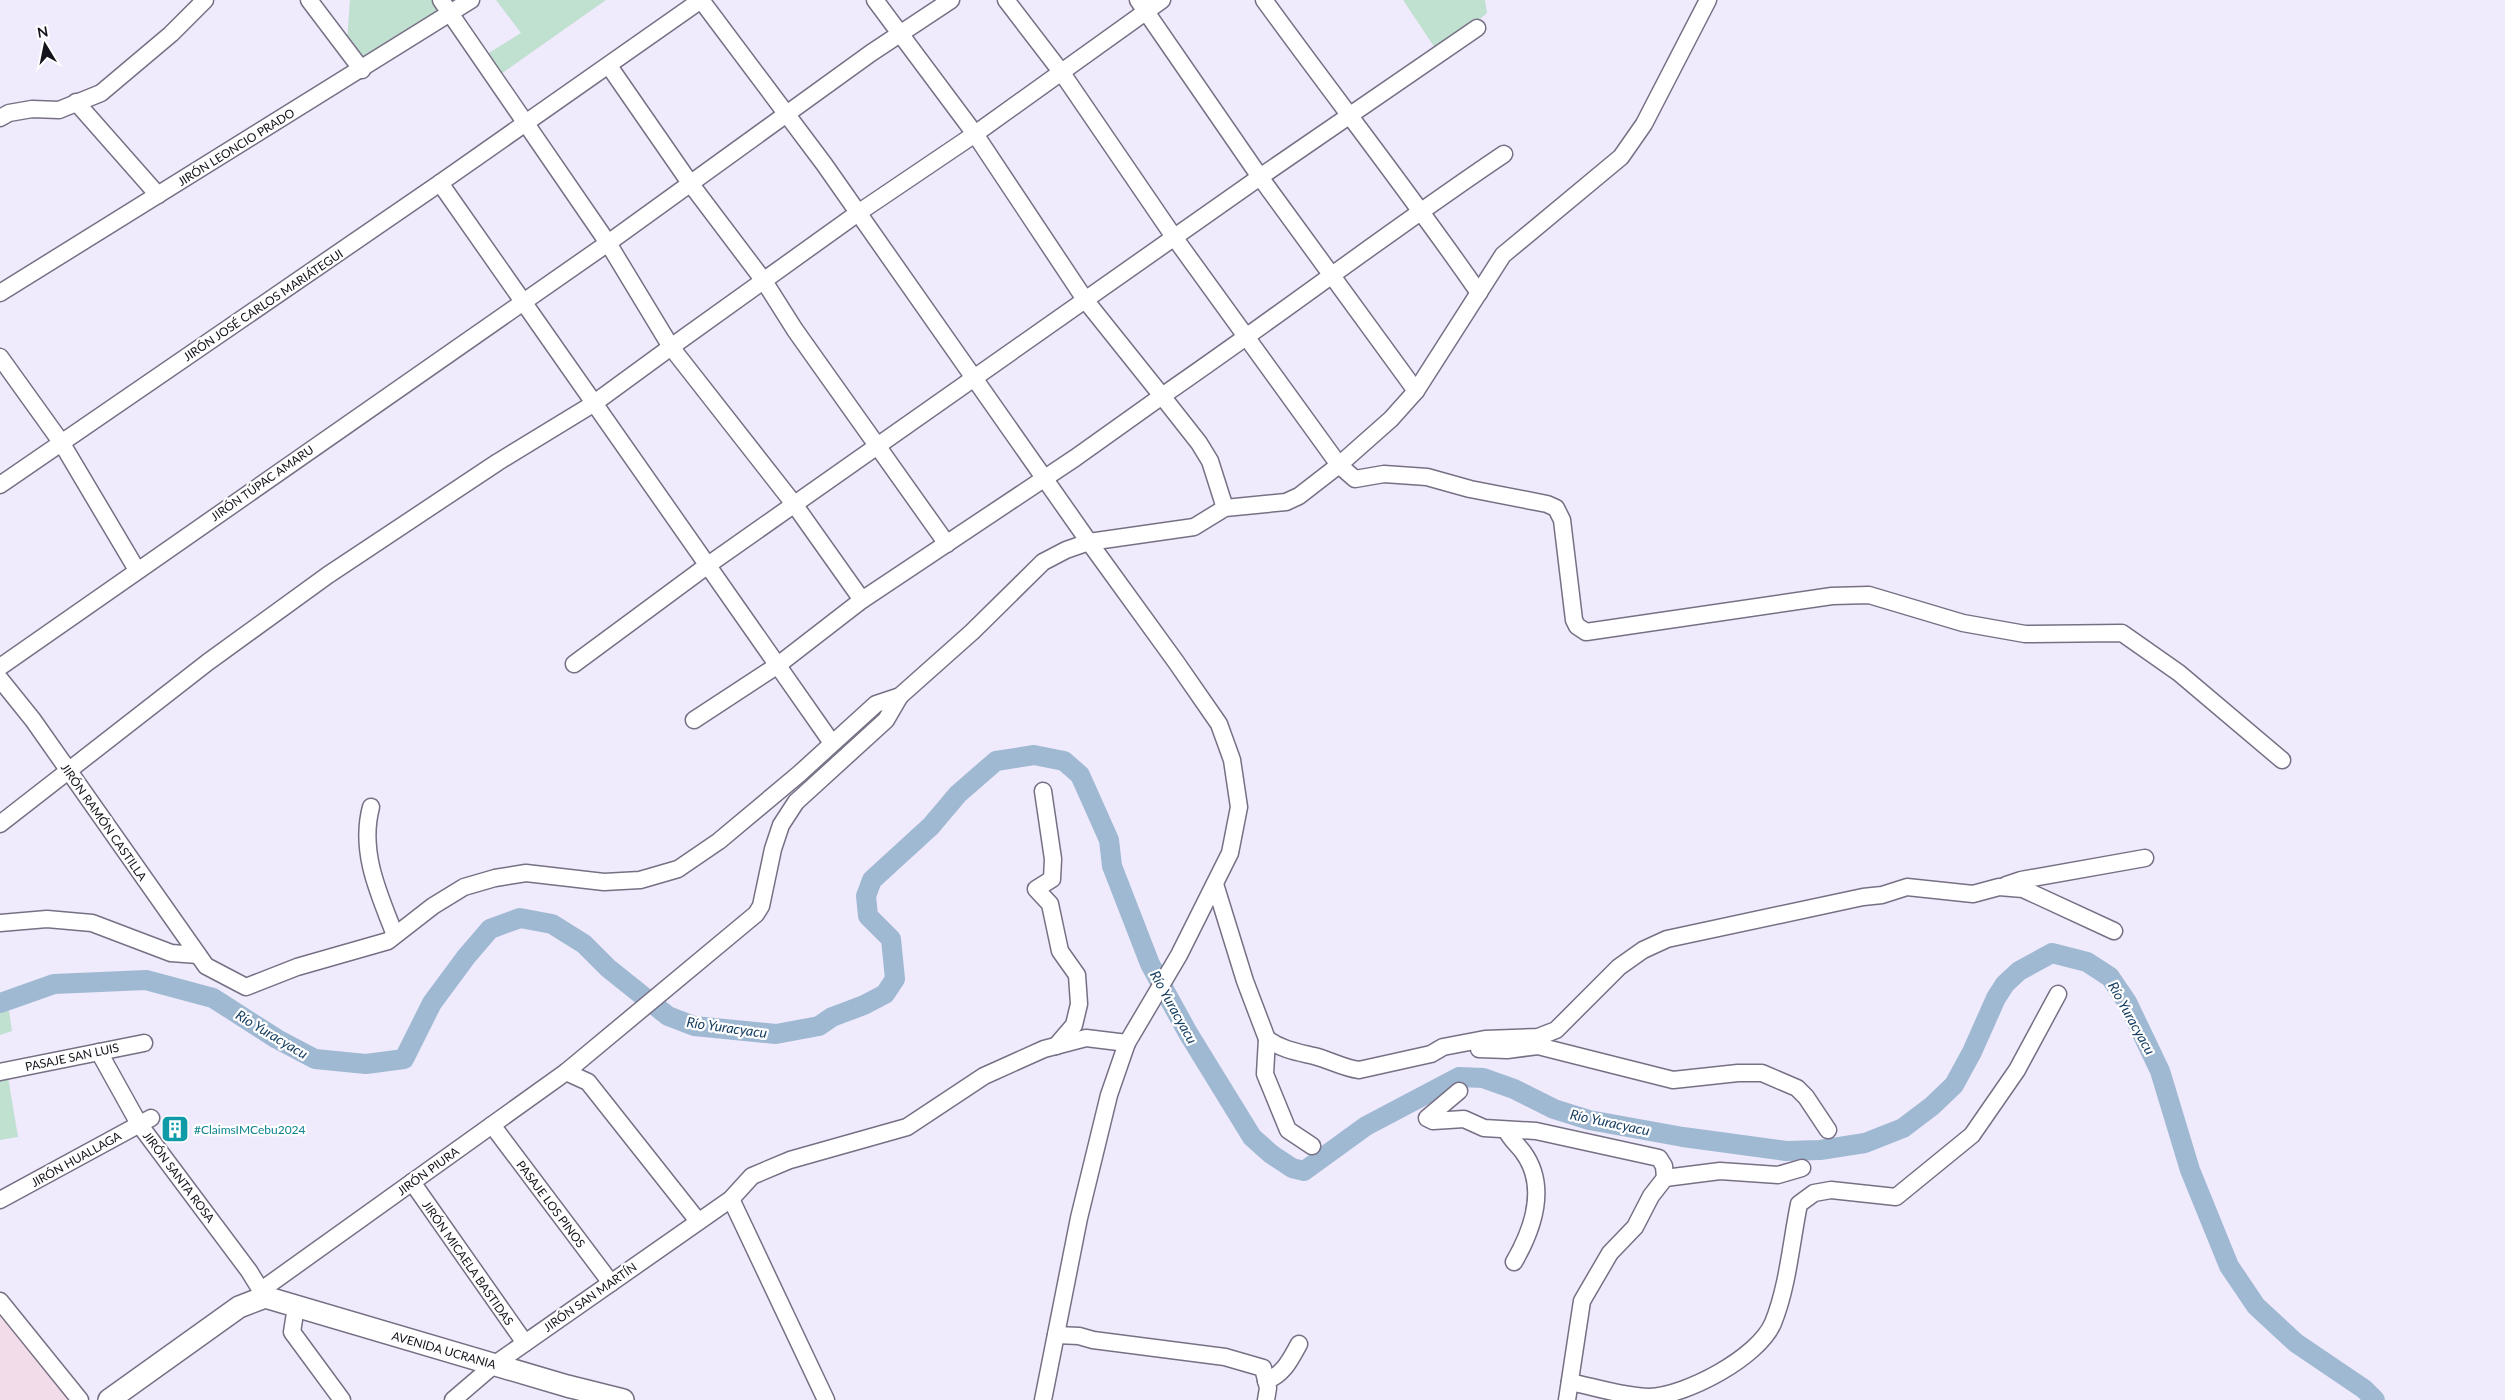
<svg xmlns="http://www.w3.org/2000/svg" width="2505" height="1400" font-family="Lato,sans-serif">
  <rect width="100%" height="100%" fill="#f0eafd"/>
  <polygon fill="#f3dce9" points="0,1302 77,1400 0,1400"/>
  <g fill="#c0e0d0">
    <polygon points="350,0 433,0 441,11 360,61 347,41"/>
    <polygon points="496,0 606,0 498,76 484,56 521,33"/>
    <polygon points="1403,0 1485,0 1487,13 1439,54"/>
    <polygon points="0,1011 9,1011 12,1031 0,1035"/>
    <polygon points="8,1077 18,1137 0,1140 0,1078"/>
  </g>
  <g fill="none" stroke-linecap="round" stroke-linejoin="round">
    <polyline stroke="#a0b9d3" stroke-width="20" points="0,1003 54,984 146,980 213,998 277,1039 315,1059 366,1064 404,1059 432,1003 466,957 490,929 520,918 552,924 584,944 608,968 668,1016 694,1026 776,1034 819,1026 832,1017 864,1005 885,994 895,979 891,939 868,916 866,896 872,880 931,826 958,794 996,761 1034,755 1064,761 1080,775 1109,840 1112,866 1150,964 1188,1033 1252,1137 1271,1154 1292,1168 1304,1171 1366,1126 1459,1077 1483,1078 1514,1089 1554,1109 1589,1120 1683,1137 1786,1151 1820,1150 1865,1143 1903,1128 1932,1106 1954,1085 1972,1052 1996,998 2005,984 2019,971 2052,953 2087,962 2110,977 2127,1002 2160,1071 2190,1170 2229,1266 2256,1306 2296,1343 2364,1389 2375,1400"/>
    <defs>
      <g id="minor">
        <polyline points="309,0 362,70"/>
        <polyline points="441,0 608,243 671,347 794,504 862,600"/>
        <polyline points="701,0 824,164 1089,542 1176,662 1219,724 1232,760 1239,807 1230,853 1179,955 1127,1043 1109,1095 1079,1218 1043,1400"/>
        <path d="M875,0l100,134 111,167 76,95c115,-79 226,-164 342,-242"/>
        <polyline points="1006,0 1062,73 1174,237 1339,465 1355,479 1384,474 1427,477 1470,489 1547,504 1556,508 1562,520 1574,620 1577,626 1586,632 1832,596 1869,595 1963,623 2025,634 2122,633 2179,673 2282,760"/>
        <polyline points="1138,0 1260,177 1416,391"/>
        <path d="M1264,0c71,98 146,193 215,293"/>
        <polyline points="609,66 690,183 764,281 795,330 947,544"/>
        <polyline points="76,102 158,195"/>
        <polyline points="0,118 9,113 32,109 59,110 101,93 171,34 205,0"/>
        <polyline points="440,183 832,743"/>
        <polyline points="0,293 471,0"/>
        <polyline points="0,357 61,442 137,570"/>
        <polyline points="0,485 440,183 701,0"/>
        <polyline points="574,664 708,565 1260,177 1477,28"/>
        <polyline points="0,667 608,243 871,53 951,0"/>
        <polyline points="0,679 33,720 206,966 246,987 297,967 388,941 433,906 464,887 495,878 526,873 604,882 640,880 678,869 719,841 799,774 876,704 900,696 972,632 1043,562 1066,550 1089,542 1194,527 1225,508 1286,502 1299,496 1339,465 1391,419 1416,391 1503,255 1621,157 1644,124 1708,0"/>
        <polyline points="694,720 778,665 862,600 1075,458 1162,396 1199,443 1210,461 1225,508"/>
        <polyline points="1043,791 1053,859 1052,879 1036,889 1050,904 1060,951 1077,975 1079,1004 1074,1025 1056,1046"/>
        <path d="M371,807c-12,45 8,87 24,128"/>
        <polyline points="0,824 208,662 328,575 498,462 593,404 671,347 858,213 975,134 1162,0"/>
        <polyline points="1215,884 1245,981 1267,1039 1265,1074 1288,1130 1312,1146"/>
        <polyline points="2006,885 2021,880 2145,858"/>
        <polyline points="0,923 47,919 92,923 171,953 198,955"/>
        <path d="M1267,1039c16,11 30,13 47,17 16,4 29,12 45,14l72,-16 12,-7 42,-8 53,-2 18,-7 63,-63 24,-17 24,-11 196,-42 19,-2 25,-8 66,7 26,-7 24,2 91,42"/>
        <polyline points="1479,1049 1507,1050 1538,1046 1673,1080 1738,1073 1762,1073 1797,1088 1806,1097 1828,1130"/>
        <polyline points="99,1052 139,1124 249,1271 265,1297"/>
        <polyline points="0,1072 144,1043"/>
        <polyline points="566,1072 588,1082 698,1221"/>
        <polyline points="1459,1091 1427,1118 1433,1121 1464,1119 1484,1128 1536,1131 1659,1158 1664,1166 1665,1178 1651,1196 1635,1227 1610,1253 1582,1301 1567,1400"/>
        <polyline points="492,1125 611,1283"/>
        <path d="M1506,1130c5,10 11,14 17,22 25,34 10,77 -9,110"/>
        <polyline points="1665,1178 1720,1171 1778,1175 1802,1168"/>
        <polyline points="412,1182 525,1343"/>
        <polyline points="731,1199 826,1400"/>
        <polyline points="0,1200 151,1118"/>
        <polyline points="260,1291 566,1072 756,914 761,906 773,849 781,825 796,802 886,720 900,696"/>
        <polyline points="0,1301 80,1400"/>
        <polyline points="296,1307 292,1332 342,1400"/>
        <polyline points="1056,1335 1079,1336 1093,1340 1225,1357 1263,1368 1268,1388 1266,1400"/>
        <path d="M1266,1381c18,-7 24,-21 33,-37"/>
        <path d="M1570,1382c24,5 56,15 79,15 36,-1 109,-39 124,-74 15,-37 18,-80 26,-119l15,-11 17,-3 65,7 76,-62 45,-65 41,-76"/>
        <polyline points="453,1400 495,1364 731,1199 752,1176 790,1160 907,1127 984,1076 1044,1049 1086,1038 1127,1043"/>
      </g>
      <polyline id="major" points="109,1400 239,1307 265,1297 567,1386 623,1400"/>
    </defs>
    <use href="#minor" stroke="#777085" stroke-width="19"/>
    <use href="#major" stroke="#777085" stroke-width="24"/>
    <use href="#minor" stroke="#fff" stroke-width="16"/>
    <use href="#major" stroke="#fff" stroke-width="21"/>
  </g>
  <defs>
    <symbol id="building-square" viewBox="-11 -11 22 22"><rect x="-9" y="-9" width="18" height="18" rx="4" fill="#0f9aa8" stroke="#fff"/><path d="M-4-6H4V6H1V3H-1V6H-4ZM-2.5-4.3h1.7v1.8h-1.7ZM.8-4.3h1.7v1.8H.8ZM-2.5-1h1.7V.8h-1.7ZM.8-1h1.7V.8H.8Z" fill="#fff"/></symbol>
  </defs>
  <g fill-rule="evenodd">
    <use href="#building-square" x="159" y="1113" width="32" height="32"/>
  </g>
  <g text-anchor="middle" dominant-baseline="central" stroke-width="4.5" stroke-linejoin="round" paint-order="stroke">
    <g font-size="12" fill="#14121a" stroke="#fff">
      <text transform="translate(236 147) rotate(-32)">JIRÓN LEONCIO PRADO</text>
      <text transform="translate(263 305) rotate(-34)">JIRÓN JOSÉ CARLOS MARIÁTEGUI</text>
      <text transform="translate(262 483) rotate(-35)">JIRÓN TÚPAC AMARU</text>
      <text transform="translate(104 822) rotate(55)">JIRÓN RAMÓN CASTILLA</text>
      <text transform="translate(72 1057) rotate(-12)">PASAJE SAN LUIS</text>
      <text transform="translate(76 1159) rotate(-29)">JIRÓN HUALLAGA</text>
      <text transform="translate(428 1171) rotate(-36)">JIRÓN PIURA</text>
      <text transform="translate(179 1177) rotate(53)">JIRÓN SANTA ROSA</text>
      <text transform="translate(551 1204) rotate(53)">PASAJE LOS PINOS</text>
      <text transform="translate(468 1263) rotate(55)">JIRÓN MICAELA BASTIDAS</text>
      <text transform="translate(590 1297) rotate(-35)">JIRÓN SAN MARTÍN</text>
      <text transform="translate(444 1350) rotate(16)">AVENIDA UCRANIA</text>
    </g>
    <g font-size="12" fill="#0d838f" stroke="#fff" text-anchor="start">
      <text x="194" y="1129">#ClaimsIMCebu2024</text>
    </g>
    <g font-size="14" font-style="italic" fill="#173f62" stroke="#fff">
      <text transform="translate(1174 1007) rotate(61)">Río Yuracyacu</text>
      <text transform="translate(2132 1018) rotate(61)">Río Yuracyacu</text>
      <text transform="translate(727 1027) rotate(8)">Río Yuracyacu</text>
      <text transform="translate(272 1034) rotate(31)">Río Yuracyacu</text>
      <text transform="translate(1610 1122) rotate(12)">Río Yuracyacu</text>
    </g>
  </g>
  <g transform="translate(45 45) rotate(350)" stroke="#ffffff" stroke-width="4" paint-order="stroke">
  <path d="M0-4L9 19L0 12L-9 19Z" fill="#14121a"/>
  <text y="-8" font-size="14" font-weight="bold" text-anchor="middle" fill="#14121a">N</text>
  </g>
</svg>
